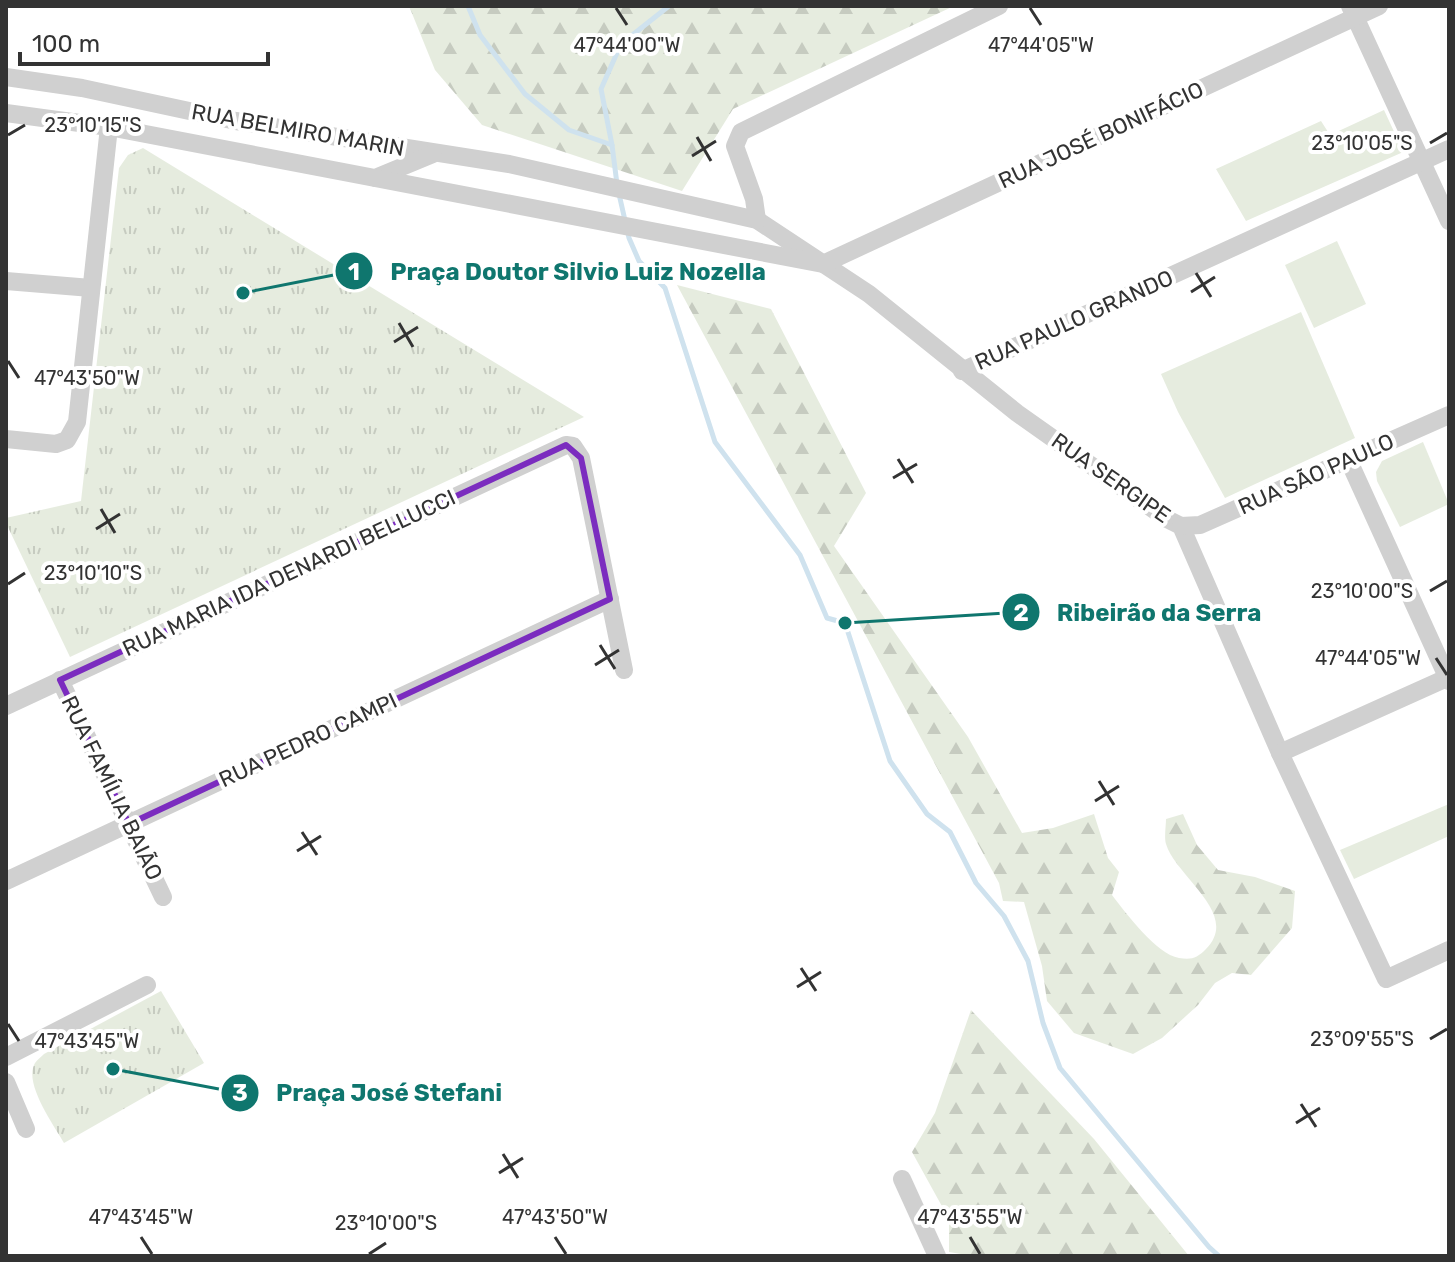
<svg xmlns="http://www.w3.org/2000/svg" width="1455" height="1262" font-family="Rubik,sans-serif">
  <defs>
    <pattern id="forest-firs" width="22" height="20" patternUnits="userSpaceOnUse" patternTransform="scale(2)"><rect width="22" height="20" fill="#e6ecdf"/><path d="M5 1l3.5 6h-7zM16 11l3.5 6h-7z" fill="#c6cbc0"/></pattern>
    <pattern id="park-tufts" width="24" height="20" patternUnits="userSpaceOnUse" patternTransform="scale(2)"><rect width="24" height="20" fill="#e6ecdf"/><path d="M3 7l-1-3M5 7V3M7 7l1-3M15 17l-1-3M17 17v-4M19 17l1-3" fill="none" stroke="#c6cbc0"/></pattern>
  </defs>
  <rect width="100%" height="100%" fill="#fff"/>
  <g fill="#e6ecdf">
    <polygon points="1384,110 1403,151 1401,153 1246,221 1216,169 1321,121 1330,135"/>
    <polygon points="1337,241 1366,304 1314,328 1285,265"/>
    <polygon points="1301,312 1355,438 1225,498 1178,412 1161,374"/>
    <polygon points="1423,442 1449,504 1400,527 1377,481 1376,472 1382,461"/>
    <polygon points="1449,804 1449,836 1354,879 1340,850"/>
  </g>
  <g fill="url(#forest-firs)">
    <polygon points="409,6 954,6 733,109 682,191 482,125 435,70"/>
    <path d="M677,285l94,24 95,184 -32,53 134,191 54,96 31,-5 41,-14 14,44 11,14 -7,23c14,18 44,59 67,63 13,2 18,0 27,-9 35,-35 -30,-72 -40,-105 -2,-7 0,-18 0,-25l17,-5 14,31 21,25 37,7 40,14 -3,37 -41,47 -19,-2 -17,10 -17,22 -36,33 -29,16 -59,-21 -27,-32 -5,-35 -18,-64 -21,-1 -4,-18z"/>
    <polygon points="971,1010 1094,1139 1189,1256 973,1256 949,1252 949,1219 912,1152 935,1113"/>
  </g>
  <g fill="url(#park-tufts)">
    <polygon points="143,148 584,417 70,657 6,523 6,518 81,501 119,168 128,155"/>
    <path d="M161,991l43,72 -140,80c-10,-18 -41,-60 -29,-80 2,-3 6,-6 9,-9z"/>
  </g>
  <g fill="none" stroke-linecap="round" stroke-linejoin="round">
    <g stroke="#cfe2ee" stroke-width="5">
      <polyline points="468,6 480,35 525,94 569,130 612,145 617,184"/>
      <polyline points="612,145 601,89 621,44 669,6"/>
      <polyline points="619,194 629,238 639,261 665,288 715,442 800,555 827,618 845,623 890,761 927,814 950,832 976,883 1004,916 1028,961 1043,1023 1060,1068 1209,1247 1219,1256"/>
    </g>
    <g stroke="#d0d0d0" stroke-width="18">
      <polyline points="1350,6 1449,221"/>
      <polyline points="6,77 82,88 236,121 509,164 757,220 869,294 1017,413 1167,519 1181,526 1280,753 1386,979 1449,950"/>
      <polyline points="6,113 109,127 375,178 433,154"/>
      <polyline points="375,178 823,264 1379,6"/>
      <polyline points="757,220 754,199 735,146 741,132 999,6"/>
      <polyline points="6,281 91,288"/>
      <polyline points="962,371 1449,149"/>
      <polyline points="6,439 56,444 67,440 77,422 109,127"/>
      <polyline points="1348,459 1449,681"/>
      <polyline points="1181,526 1200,525 1449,415"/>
      <polyline points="60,680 163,897"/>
      <polyline points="6,706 566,445 573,446 581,458 624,670"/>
      <polyline points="1280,753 1449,677"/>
      <polyline points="6,881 610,599"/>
      <polyline points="6,1057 147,985"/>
      <polyline points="6,1082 26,1129"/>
      <polyline points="902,1179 937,1256"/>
    </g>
  </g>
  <path fill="none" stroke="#7b2cbf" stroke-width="6" stroke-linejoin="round" d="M566,445l15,13 29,141 -481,225 -69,-144z"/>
  <path fill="none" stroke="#333" stroke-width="3" d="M616,8l11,17M1030,8l11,17M8,135l17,-10M697,137l14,24M1430,143l17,-10M692,156l24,-15M1196,273l15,24M1191,292l24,-15M399,323l14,24M394,342l24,-15M8,361l11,17M898,459l15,24M893,478l24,-14M101,509l14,24M96,529l24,-15M8,584l17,-11M1430,591l17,-10M600,645l15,24M1436,658l11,17M595,665l24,-15M1099,781l15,24M1095,801l24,-15M302,832l15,23M297,851l24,-15M801,968l15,23M797,987l24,-15M8,1024l11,17M1430,1039l17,-10M1301,1104l15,23M1296,1123l24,-15M503,1154l15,24M499,1173l24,-15M141,1237l11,17M555,1237l11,17M970,1237l10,17M369,1254l17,-11"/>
  <g text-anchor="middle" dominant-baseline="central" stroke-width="8" stroke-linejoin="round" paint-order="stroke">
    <g font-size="22" fill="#333" stroke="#fff">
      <text transform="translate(298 130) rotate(10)">RUA BELMIRO MARIN</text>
      <text transform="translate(1101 135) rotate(-25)">RUA JOSÉ BONIFÁCIO</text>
      <text transform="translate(1074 320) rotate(-24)">RUA PAULO GRANDO</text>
      <text transform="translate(1316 474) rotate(-24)">RUA SÃO PAULO</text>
      <text transform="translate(1111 478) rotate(35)">RUA SERGIPE</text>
      <text transform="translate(289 573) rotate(-25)">RUA MARIA IDA DENARDI BELLUCCI</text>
      <text transform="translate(308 740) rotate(-25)">RUA PEDRO CAMPI</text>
      <text transform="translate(112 788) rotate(64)">RUA FAMÍLIA BAIÃO</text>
    </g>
  </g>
  <g font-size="20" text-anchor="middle" fill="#333" stroke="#fff" stroke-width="8" stroke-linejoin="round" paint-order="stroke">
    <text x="627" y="52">47°44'00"W</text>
    <text x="1041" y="52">47°44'05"W</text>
    <text x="93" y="132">23°10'15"S</text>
    <text x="1362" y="150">23°10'05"S</text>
    <text x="87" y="385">47°43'50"W</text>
    <text x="93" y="580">23°10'10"S</text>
    <text x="1362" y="598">23°10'00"S</text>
    <text x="1368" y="665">47°44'05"W</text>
    <text x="1362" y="1046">23°09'55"S</text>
    <text x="87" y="1048">47°43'45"W</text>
    <text x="141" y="1224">47°43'45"W</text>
    <text x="555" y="1224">47°43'50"W</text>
    <text x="970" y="1224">47°43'55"W</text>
    <text x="386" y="1230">23°10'00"S</text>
  </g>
  <path fill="none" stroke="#0f766e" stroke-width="3" d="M243 293L354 271M845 623L1021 612M113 1069L240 1093"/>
  <g fill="#0f766e" stroke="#fff" stroke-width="3">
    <circle cx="243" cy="293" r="8"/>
    <circle cx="845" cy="623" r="8"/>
    <circle cx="113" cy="1069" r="8"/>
    <circle cx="354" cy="271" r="20"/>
    <circle cx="1021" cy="612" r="20"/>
    <circle cx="240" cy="1093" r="20"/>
  </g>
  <g font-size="24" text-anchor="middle" font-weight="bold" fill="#fff">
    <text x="354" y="280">1</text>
    <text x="1021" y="621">2</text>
    <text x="240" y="1101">3</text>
  </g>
  <g font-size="24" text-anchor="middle" font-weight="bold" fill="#0f766e" stroke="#fff" stroke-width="8" stroke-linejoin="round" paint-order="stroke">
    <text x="578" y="280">Praça Doutor Silvio Luiz Nozella</text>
    <text x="1159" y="621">Ribeirão da Serra</text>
    <text x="389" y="1101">Praça José Stefani</text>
  </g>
  <rect width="1455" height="1262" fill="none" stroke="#333333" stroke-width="16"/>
  <path d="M20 52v12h248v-12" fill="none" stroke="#333333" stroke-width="4"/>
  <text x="32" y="52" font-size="24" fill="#333333" stroke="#ffffff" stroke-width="6" paint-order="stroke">100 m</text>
</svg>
